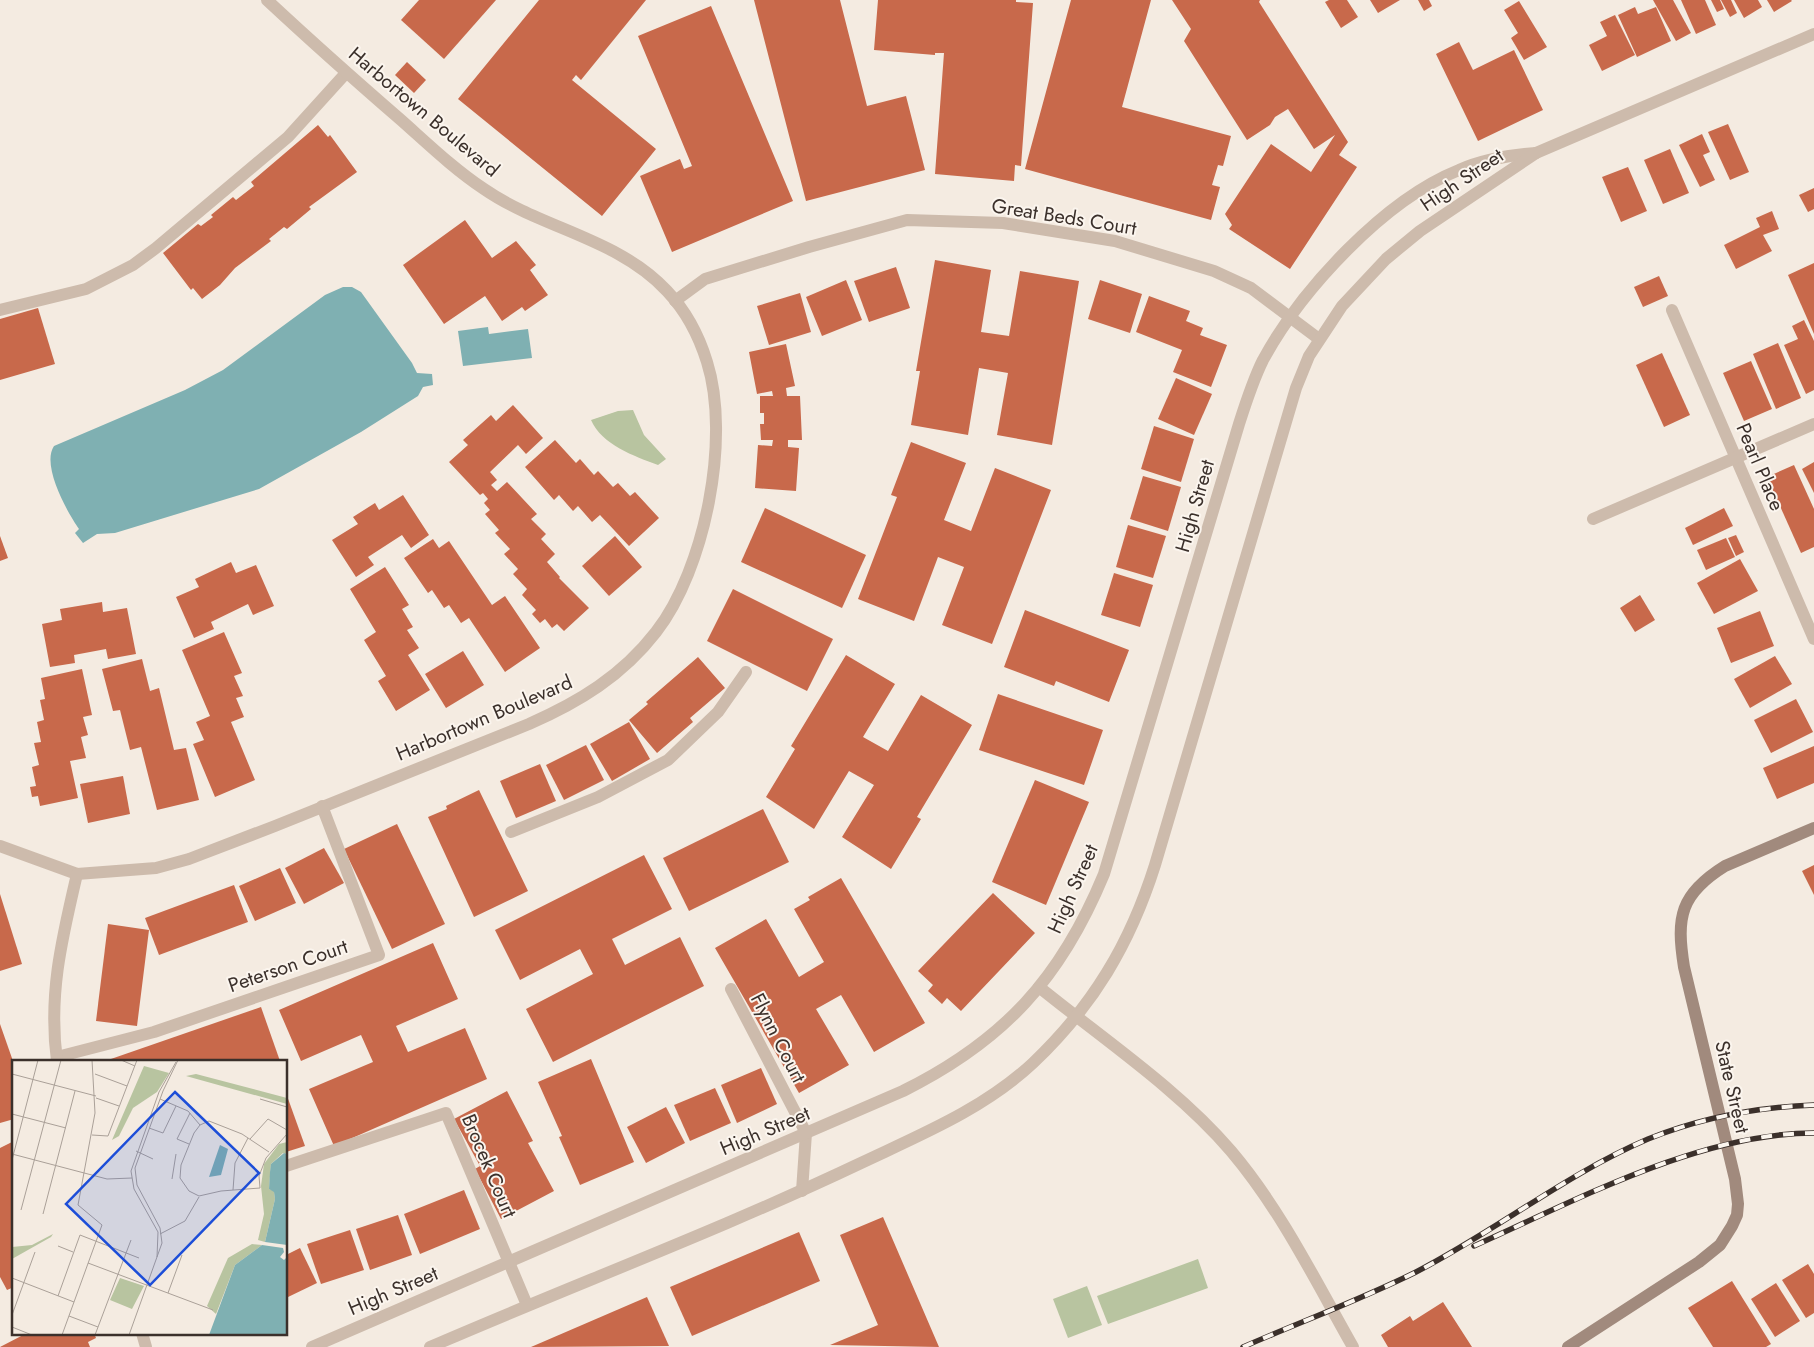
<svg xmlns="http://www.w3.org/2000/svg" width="1814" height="1347" font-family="Jost,sans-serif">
  <rect width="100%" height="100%" fill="#f4ebe1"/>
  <g fill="#b8c4a0">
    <path d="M633,410l11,25 22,24 -8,6c-24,-9 -56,-20 -67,-45l27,-9z"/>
    <polygon points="1198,1259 1208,1288 1108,1324 1097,1296"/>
    <polygon points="1087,1286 1102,1325 1068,1338 1053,1299"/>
  </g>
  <g fill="#7fb0b2">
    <path d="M343,287h9l9,5 51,71 5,10 15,1 1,11 -10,2 -5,9 -57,36 -102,57 -144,44 -18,1 -14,9 -8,-10 4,-4c-12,-17 -38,-64 -25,-83l131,-56 38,-20 102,-75z"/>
    <polygon points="488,327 489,334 528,329 532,358 463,366 458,331"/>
  </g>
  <g fill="#c8694b">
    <polygon points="419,0 496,0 444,59 401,20"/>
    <polygon points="539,0 646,0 581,80 576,75 572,80 656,149 602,216 458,99"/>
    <polygon points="754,0 840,0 867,106 906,96 925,170 806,201"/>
    <polygon points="878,0 1016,0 1016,2 1033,3 1021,166 1015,165 1014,181 935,174 944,53 935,53 935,55 874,50"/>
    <polygon points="1071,0 1151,0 1122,107 1231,136 1223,166 1218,165 1212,185 1220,187 1211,220 1025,169"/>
    <polygon points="1172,0 1260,0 1259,2 1348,142 1339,155 1357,167 1290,269 1229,229 1232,225 1225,214 1271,144 1311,172 1335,135 1314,149 1288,109 1275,117 1270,125 1247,140 1184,41 1191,29"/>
    <polygon points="1329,0 1347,0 1358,17 1341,28 1325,2"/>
    <polygon points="1370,0 1400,0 1378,13"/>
    <polygon points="1418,0 1429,0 1432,6 1424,11"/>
    <polygon points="1653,0 1673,0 1691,33 1676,41"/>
    <polygon points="1681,0 1705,0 1716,25 1696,34"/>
    <polygon points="1711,0 1720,0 1724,9 1717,12"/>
    <polygon points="1721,0 1731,0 1737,13 1730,17"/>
    <polygon points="1734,0 1758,0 1762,7 1744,18"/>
    <polygon points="1767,0 1791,0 1792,1 1774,12"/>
    <polygon points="1519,1 1547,47 1524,60 1511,38 1518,33 1504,10"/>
    <polygon points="711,6 793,201 672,252 640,176 680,159 684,169 692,166 638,36"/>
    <polygon points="1635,7 1638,14 1656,7 1671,41 1637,57 1618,15"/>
    <polygon points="1615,15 1635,55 1602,71 1589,45 1607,36 1600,22"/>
    <polygon points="1459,42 1473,70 1514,50 1543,110 1478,141 1436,54"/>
    <polygon points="407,62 426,80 414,93 395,75"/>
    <polygon points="1728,124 1749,172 1730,180 1708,132"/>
    <polygon points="318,125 328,137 330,135 357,172 309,207 311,209 287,229 284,227 269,239 271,241 235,268 220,285 202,299 193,288 191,290 163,253 198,224 201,226 213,217 211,215 233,197 236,200 254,186 251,182"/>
    <polygon points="1702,134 1710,152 1703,155 1715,180 1700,187 1679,145"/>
    <polygon points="1670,149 1689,193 1663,204 1644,160"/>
    <polygon points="1628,167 1647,211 1621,222 1602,177"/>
    <polygon points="1814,188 1814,209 1808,212 1799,195"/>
    <polygon points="1772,211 1779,229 1763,235 1772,251 1736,269 1724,245 1760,227 1756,218"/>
    <polygon points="465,220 492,258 516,241 536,265 530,270 548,295 525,311 522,307 502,321 485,296 444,324 403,265"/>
    <polygon points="935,260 991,270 981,332 1009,336 1020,271 1079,281 1052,445 997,435 1008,373 979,368 968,435 911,425 920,371 916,371"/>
    <polygon points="1814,263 1814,334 1788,275"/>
    <polygon points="896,267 910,308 869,322 854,281"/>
    <polygon points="1659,276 1668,296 1643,307 1634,287"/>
    <polygon points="846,280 862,320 822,336 806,297"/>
    <polygon points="1100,280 1142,294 1130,333 1088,319"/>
    <polygon points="800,293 811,332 769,345 757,306"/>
    <polygon points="1149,296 1190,311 1186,321 1203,328 1200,335 1227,345 1211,387 1173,372 1182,350 1136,332"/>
    <polygon points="38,308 55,364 0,380 0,319"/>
    <polygon points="1804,320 1814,341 1814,390 1806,394 1784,345 1798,339 1792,326"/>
    <polygon points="1778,343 1801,398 1776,409 1753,354"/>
    <polygon points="786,344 795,386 786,388 787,396 800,396 802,440 788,440 788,447 799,448 796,491 755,488 758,445 772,446 773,440 761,440 760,424 764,424 764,413 760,413 760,396 773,396 772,391 757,394 749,352"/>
    <polygon points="1662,353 1690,415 1664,427 1636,365"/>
    <polygon points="1751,361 1772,409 1744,421 1723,373"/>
    <polygon points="1176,378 1212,394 1194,435 1158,419"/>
    <polygon points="513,405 543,438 526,454 518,445 490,472 497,480 491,485 497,491 507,482 537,514 531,519 546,534 541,539 555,554 547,562 560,577 559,578 589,608 564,631 557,624 552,628 545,619 540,623 532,614 536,610 522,595 527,589 513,574 518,569 504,554 510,549 495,533 499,530 485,514 490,510 484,503 488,499 483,493 480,495 449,462 468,445 463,440 491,415 496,421"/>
    <polygon points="1154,426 1194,439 1181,482 1141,469"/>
    <polygon points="555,440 576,463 580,459 594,475 598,471 613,487 618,483 630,496 635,492 659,518 629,546 600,515 592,522 578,506 573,511 559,495 554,500 525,467"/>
    <polygon points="911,442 966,463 944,520 971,531 995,468 1051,490 992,644 942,625 964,567 938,557 914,621 858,599 897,497 891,495"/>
    <polygon points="1814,462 1814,493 1802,469"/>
    <polygon points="1794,465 1814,509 1814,547 1801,553 1767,477"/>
    <polygon points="1143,476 1181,487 1168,531 1130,519"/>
    <polygon points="403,495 429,535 411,548 402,535 368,557 374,565 356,577 332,540 358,524 353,517 375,503 379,510"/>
    <polygon points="765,508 866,555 842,608 741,562"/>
    <polygon points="1724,508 1733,526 1693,545 1685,528"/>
    <polygon points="1128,525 1166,536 1153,578 1116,567"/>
    <polygon points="1736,535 1744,552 1736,556 1728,538"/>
    <polygon points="0,536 8,558 0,561"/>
    <polygon points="615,536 642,567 609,596 582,566"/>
    <polygon points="1726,538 1735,557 1706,570 1697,550"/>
    <polygon points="433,539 439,548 449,541 492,605 505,596 540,648 505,672 469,618 461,623 449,605 444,608 432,590 428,593 404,558"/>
    <polygon points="1740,559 1758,591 1714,614 1697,583"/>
    <polygon points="231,562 236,573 256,565 274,606 253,615 248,604 211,622 214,629 194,638 176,597 199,587 195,579"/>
    <polygon points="385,567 409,605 402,609 413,627 407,630 419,648 408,655 430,690 396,711 378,681 386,676 364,640 376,632 350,589"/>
    <polygon points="1114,573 1153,585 1140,627 1101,615"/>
    <polygon points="733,589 833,639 807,691 707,641"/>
    <polygon points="1640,595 1655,620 1635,632 1620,608"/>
    <polygon points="102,602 103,612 127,608 136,654 108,659 106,649 74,655 75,663 50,667 42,624 62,620 60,609"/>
    <polygon points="1025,610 1129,650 1109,702 1056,681 1054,686 1004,667"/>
    <polygon points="1760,611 1774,646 1731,663 1717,628"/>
    <polygon points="224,632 242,673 234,676 243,696 236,698 244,717 231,722 255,780 215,797 193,744 204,740 196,722 210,716 182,650"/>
    <polygon points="463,651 484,685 446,708 425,674"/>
    <polygon points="846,655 895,684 863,737 888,751 921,695 972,725 917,817 921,819 891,869 842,837 874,785 849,771 814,829 766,797 795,749 791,746"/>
    <polygon points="1775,656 1792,684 1750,708 1734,679"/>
    <polygon points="698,657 725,688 690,718 693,722 657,753 629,720 648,704 646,702"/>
    <polygon points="142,659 150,691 159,688 174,750 186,748 199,800 157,810 141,747 130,750 120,710 113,711 102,669"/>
    <polygon points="82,669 92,715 83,717 88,735 81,737 86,758 70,761 78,798 40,806 38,796 32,797 30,787 36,786 32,767 39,765 34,743 41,742 37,722 44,720 40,700 45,699 41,678"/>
    <polygon points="998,694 1103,730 1084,785 979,750"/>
    <polygon points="1796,699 1813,732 1771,753 1754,720"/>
    <polygon points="629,722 650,759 612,781 590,744"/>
    <polygon points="586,745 604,780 564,800 546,765"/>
    <polygon points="1814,746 1814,783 1777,799 1763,768"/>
    <polygon points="540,764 556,801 516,818 500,781"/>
    <polygon points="123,776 130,814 88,823 80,784"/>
    <polygon points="1035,780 1089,802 1046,905 992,882"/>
    <polygon points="479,790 528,891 474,917 428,817 447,809 446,806"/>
    <polygon points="763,809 789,862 689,911 663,858"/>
    <polygon points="397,824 445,924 392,949 344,849"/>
    <polygon points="324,848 344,883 304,904 285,868"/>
    <polygon points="644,855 672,909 612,939 625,965 680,937 704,986 553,1062 526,1009 593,974 580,949 520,980 495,930"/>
    <polygon points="1814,865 1814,895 1802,871"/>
    <polygon points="280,868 296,903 255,921 239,886"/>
    <polygon points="841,878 925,1023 874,1052 841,995 816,1009 849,1065 799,1093 715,948 766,919 799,977 824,962 794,909 810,900 808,897"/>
    <polygon points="234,885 248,922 159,955 145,918"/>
    <polygon points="993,893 1035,933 961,1011 947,998 942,1004 928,991 933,985 918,971"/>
    <polygon points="0,894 22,964 0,971"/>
    <polygon points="108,924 149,930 137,1026 96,1021"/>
    <polygon points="433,943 458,999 396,1026 408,1052 465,1028 487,1079 334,1146 309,1089 373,1062 361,1035 301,1061 279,1010"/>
    <polygon points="261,1007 280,1061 108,1061 108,1060"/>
    <polygon points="0,1024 14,1064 14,1119 0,1123"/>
    <polygon points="591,1059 634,1162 580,1185 559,1137 562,1136 538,1082"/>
    <polygon points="761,1068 777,1104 737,1123 721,1085"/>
    <polygon points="715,1088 731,1123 690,1141 674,1105"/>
    <polygon points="507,1091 533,1141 528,1143 554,1191 501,1219 475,1169 480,1166 454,1119"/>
    <polygon points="286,1093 305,1146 286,1152"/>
    <polygon points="666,1107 685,1143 646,1163 627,1127"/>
    <polygon points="14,1141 14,1287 7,1290 0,1277 0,1148"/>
    <polygon points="464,1190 480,1229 420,1254 404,1214"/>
    <polygon points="398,1215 412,1255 370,1270 356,1229"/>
    <polygon points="883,1217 939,1347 830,1345 878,1325 840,1235"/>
    <polygon points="350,1230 364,1270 321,1284 307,1244"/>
    <polygon points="799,1232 820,1281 692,1336 670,1287"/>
    <polygon points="300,1248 317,1283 286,1298 286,1255"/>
    <polygon points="1808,1264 1814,1274 1814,1313 1806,1318 1782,1280"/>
    <polygon points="1732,1281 1771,1344 1766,1347 1713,1347 1688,1308"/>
    <polygon points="1776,1283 1800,1321 1775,1337 1751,1299"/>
    <polygon points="647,1297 669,1346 531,1347"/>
    <polygon points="1443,1302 1472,1347 1388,1347 1381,1335 1410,1316 1413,1321"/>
    <polygon points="27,1333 94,1333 96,1338 88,1342 90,1347 0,1347"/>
  </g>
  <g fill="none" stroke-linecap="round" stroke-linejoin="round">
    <g stroke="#cdbbac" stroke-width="12">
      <polyline points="675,301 705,279 809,247 907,220 1003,223 1115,241 1214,271 1251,288 1319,339"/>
      <polyline points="0,310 86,289 133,265 156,248 288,137 346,73"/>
      <polyline points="1672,310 1814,639"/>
      <polyline points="1593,519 1814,424"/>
      <polyline points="511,832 598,797 668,760 718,712 746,672"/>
      <path d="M0,846l77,28 79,-6 33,-9 86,-33 254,-102c50,-22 93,-48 127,-92 49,-63 75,-194 51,-270 -8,-26 -21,-51 -40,-71 -49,-53 -125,-62 -183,-102 -30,-20 -56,-45 -83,-69 -45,-39 -90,-79 -134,-120"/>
      <path d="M1039,987c64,52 139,102 192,164 50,59 84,129 122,196"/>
      <polyline points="731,989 806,1133 802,1191"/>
      <polyline points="57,1057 154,1032 379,955 322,806"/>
      <path d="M57,1061c-9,-66 5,-123 20,-187"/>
      <polyline points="286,1166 446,1113 527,1305"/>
      <polyline points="142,1333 146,1347"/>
      <path d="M312,1347l591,-256c101,-50 158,-113 201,-217l135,-450c7,-22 14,-44 24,-64 38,-70 121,-160 196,-190 25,-11 50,-15 77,-17"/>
      <path d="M430,1347c143,-62 290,-117 431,-184 59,-28 123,-54 172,-100 60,-57 97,-119 122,-198l141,-477 13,-32 33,-50 44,-47 34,-28 116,-78 278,-119"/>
    </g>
    <path stroke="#a18a7d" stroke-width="12" d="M1568,1347l131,-85 21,-17 12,-19 5,-11 1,-11 -3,-25 -51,-212c-8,-50 -4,-73 41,-101l89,-38"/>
    <defs>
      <g id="rail">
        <path d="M1474,1246c103,-46 226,-113 340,-113"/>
        <path d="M1243,1347c57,-25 117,-47 173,-75 78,-40 152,-99 232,-133 52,-21 111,-32 166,-34"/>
      </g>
    </defs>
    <use href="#rail" stroke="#3b302b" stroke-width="5.5"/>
    <use href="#rail" stroke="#fbf5ee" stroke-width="4" stroke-dasharray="11" stroke-linecap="butt"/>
  </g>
  <g text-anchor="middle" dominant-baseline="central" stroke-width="4" stroke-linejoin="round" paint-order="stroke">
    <g font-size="20" fill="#3b302b" stroke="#fbf5ee">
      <text transform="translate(424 112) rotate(40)">Harbortown Boulevard</text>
      <text transform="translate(1462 180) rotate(-34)">High Street</text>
      <text transform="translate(1064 217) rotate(9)">Great Beds Court</text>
      <text transform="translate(1760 467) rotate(67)">Pearl Place</text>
      <text transform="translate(1195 506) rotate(-74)">High Street</text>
      <text transform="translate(484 718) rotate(-23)">Harbortown Boulevard</text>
      <text transform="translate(1073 889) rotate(-66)">High Street</text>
      <text transform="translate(288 966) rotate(-19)">Peterson Court</text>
      <text transform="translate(778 1038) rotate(63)">Flynn Court</text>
      <text transform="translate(1732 1087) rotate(77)">State Street</text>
      <text transform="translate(765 1131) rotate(-23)">High Street</text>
      <text transform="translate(489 1166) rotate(67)">Brocek Court</text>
      <text transform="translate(393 1291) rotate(-23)">High Street</text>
    </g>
  </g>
  <g transform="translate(12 1060)">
    <rect width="275" height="275" fill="#f4ebe1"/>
    <path d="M132,6l25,7 -12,19 -24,16 -14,28 -7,4zM184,14l91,24v6l-101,-28zM275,82v12l-4,-1 -12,11 -2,25 5,2 1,8 -10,43 -7,-2 6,-26 -3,-28 3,-22 15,-20zM41,174l-2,3 -39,22v-12l20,-2zM240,184l10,1 -27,20 -19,49 -9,-8 21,-48zM108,218l24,8 -12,23 -22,-9z" fill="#b8c4a0"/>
    <path d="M208,85l8,4 -7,26 -12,2zM272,93l3,1v91l-22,-3 10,-43 -1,-7 -5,-3 1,-17 1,-8zM250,185l21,3 1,4 -4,5 4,3 3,-3v78h-78l26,-70z" fill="#7fb0b2"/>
    <path fill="none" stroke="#aaa098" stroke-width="1" d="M109,0l14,6M0,14l84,22M83,14l32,12M84,38l23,8M148,39l28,12 12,14M248,39l27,8M0,54l54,14M137,68l14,5 13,-27M80,75l16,1 29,-76M238,79l18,-20 19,11M177,84l-12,-5 13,-26M124,91l17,8M257,92l-27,-18 -33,-13 -9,4 -6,8 -13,32 -1,13 9,13 10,5 22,-5 39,-3 -1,-12 7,-18 21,-24M0,94l95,25 25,-1M0,100l26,-100M160,119l4,-25M221,130l2,-27 13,-25M9,150l40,-150M31,154l32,-123M148,174l25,-13 14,-24M46,186l15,6M145,197l1,-25 -24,-43 -3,-18 28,-79 17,-30M76,203l125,47M0,218l62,24M156,233l14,-38M46,236l22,-61 59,23M0,255l23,-63M57,256l29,11M0,267l20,8M50,275l40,-110 -24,-20 17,-92 -3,-53M83,275l36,-95M117,275l33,-92 -2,-15 -23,-43 -2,-17 28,-77 15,-31"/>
    <path fill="#1d4ed8" fill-opacity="0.15" stroke="#1d4ed8" stroke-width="2.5" d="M163,32l84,81 -109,112 -84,-81z"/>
    <rect width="275" height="275" fill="none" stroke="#3b302b" stroke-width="2.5"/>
  </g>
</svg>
